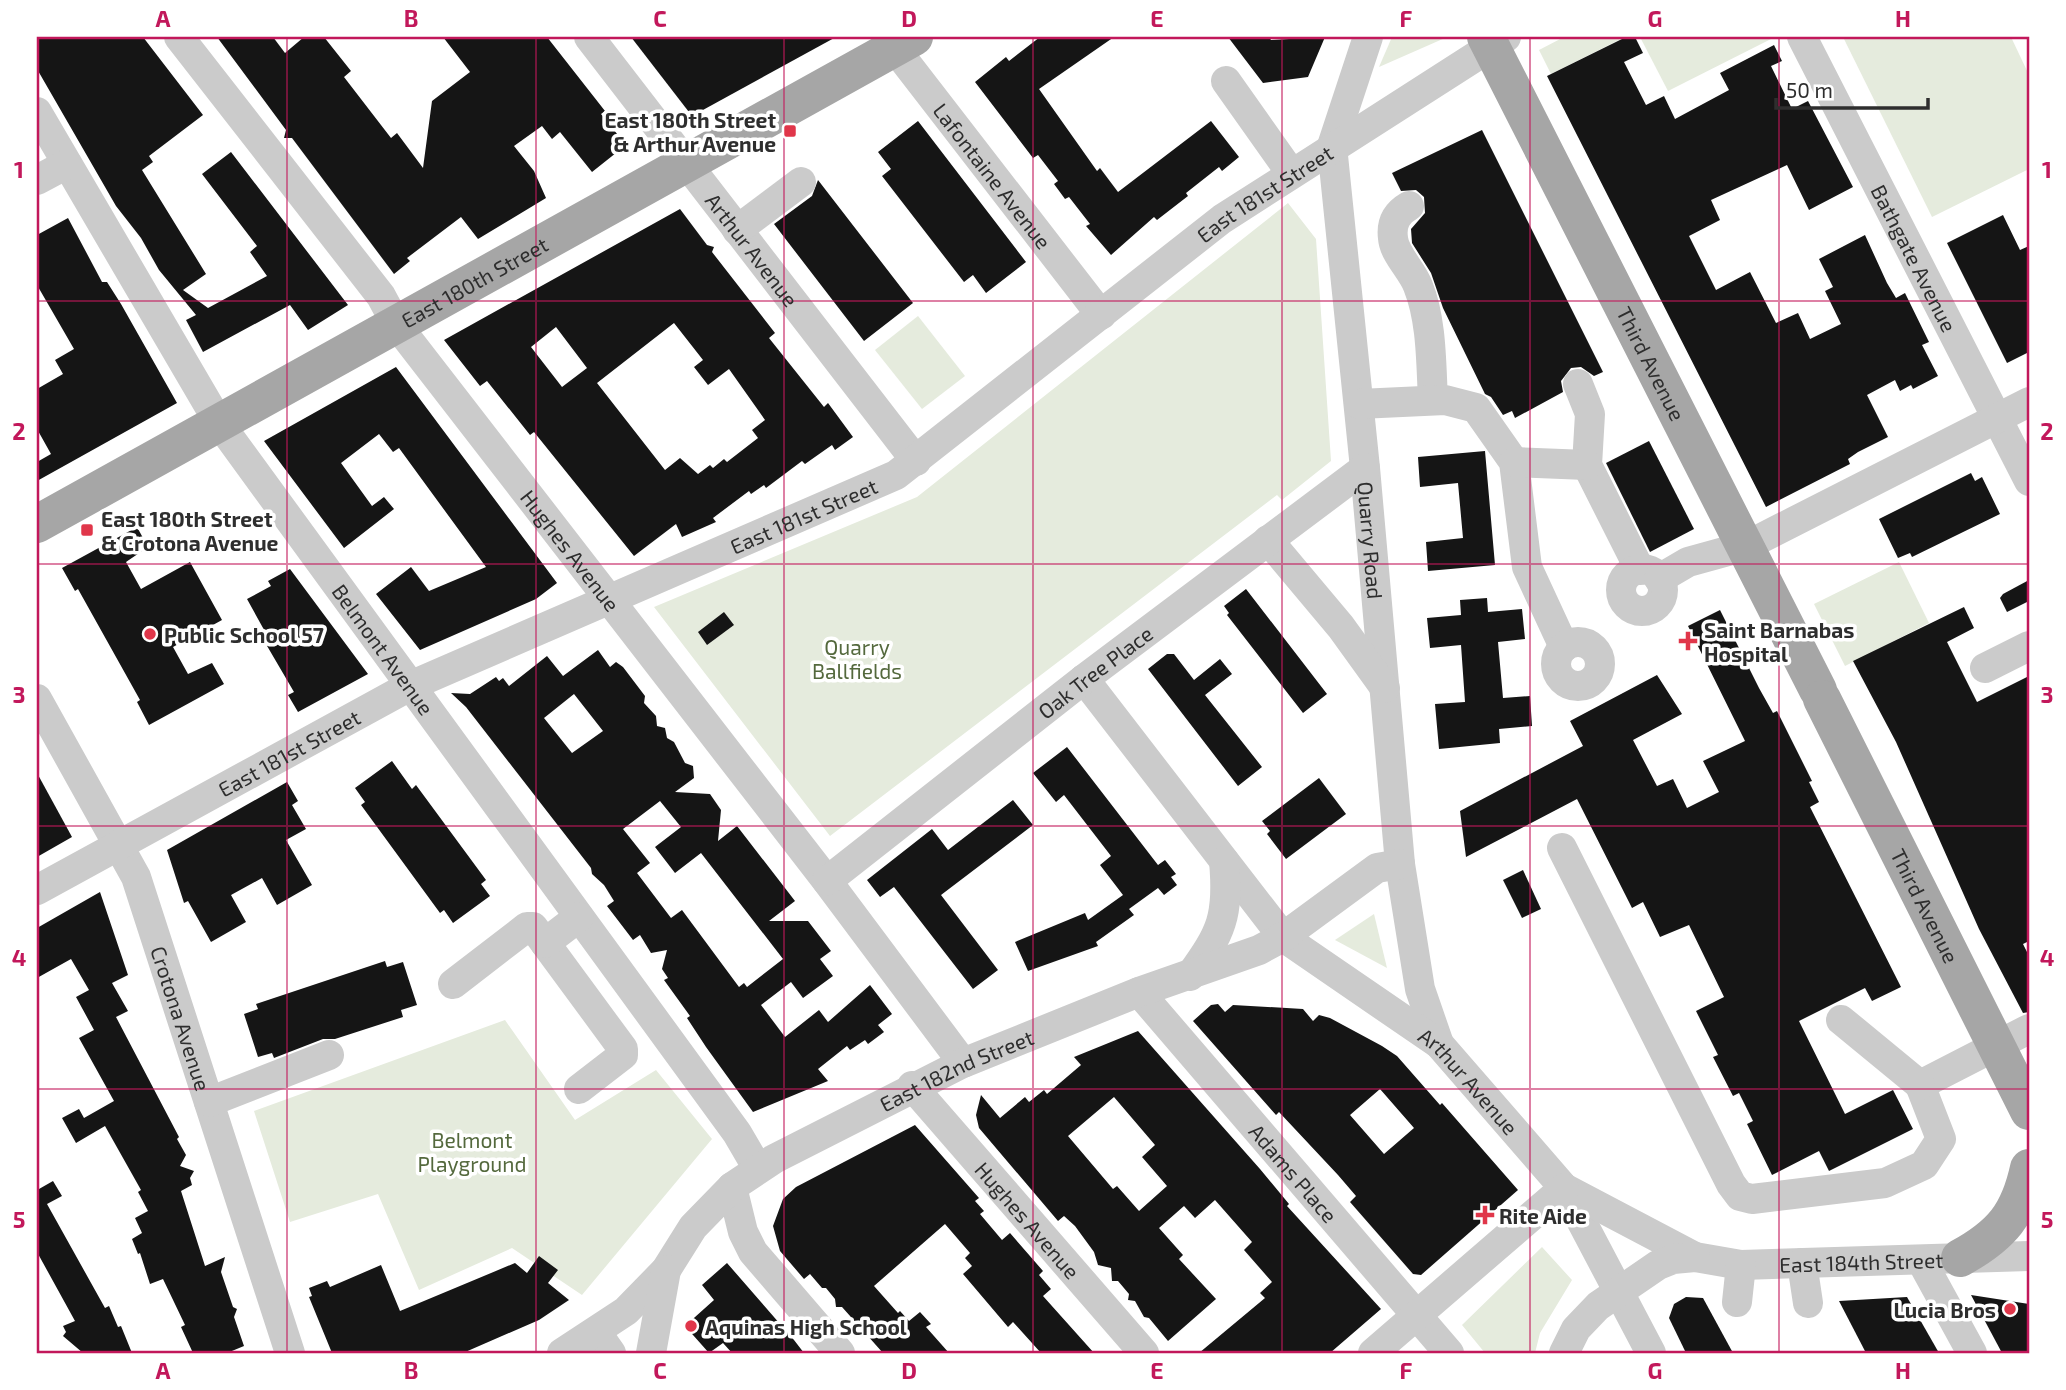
<svg xmlns="http://www.w3.org/2000/svg" width="2066" height="1390" font-family="'Exo 2',sans-serif">
  <rect width="100%" height="100%" fill="#fff"/>
  <g fill="#e5ebdd">
    <polygon points="1392,37 1445,37 1445,38 1379,67"/>
    <polygon points="1564,37 1625,37 1551,74 1539,50"/>
    <polygon points="1640,37 1775,37 1668,91"/>
    <polygon points="1843,37 2011,37 2029,75 2029,169 1932,217"/>
    <polygon points="1288,203 1316,239 1331,461 1282,500 1277,495 830,836 654,607 917,497"/>
    <polygon points="918,316 965,376 922,409 875,350"/>
    <polygon points="1899,562 1929,623 1845,666 1814,604"/>
    <polygon points="1374,914 1387,968 1335,940"/>
    <polygon points="505,1020 575,1120 656,1070 712,1139 582,1295 512,1248 419,1290 378,1194 290,1222 254,1111"/>
    <polygon points="1542,1247 1572,1280 1540,1333 1535,1353 1485,1353 1462,1325"/>
  </g>
  <g fill="#151515" fill-rule="evenodd">
    <polygon points="37,37 143,37 203,115 149,156 153,162 142,170 206,274 183,290 208,308 267,276 250,252 257,246 202,174 231,152 348,305 308,330 290,305 203,352 186,320 196,315 159,270 141,238 116,206 37,69"/>
    <polygon points="217,37 273,37 285,53 304,37 324,37 351,71 344,77 391,138 397,133 423,168 432,101 470,72 443,37 547,37 605,111 601,114 626,145 592,172 560,132 552,139 542,126 514,146 534,171 546,198 478,239 461,217 407,258 410,261 394,274 292,138 284,138 286,130"/>
    <polygon points="631,37 836,37 692,116"/>
    <polygon points="1040,37 1114,37 1039,89 1097,171 1100,168 1118,192 1211,121 1239,157 1222,171 1219,167 1186,193 1188,196 1157,220 1154,217 1111,255 1086,226 1090,224 1069,197 1065,199 1054,184 1058,181 1038,155 1033,158 975,82 1006,57 1009,61"/>
    <polygon points="1228,37 1269,37 1271,40 1325,37 1308,77 1263,83"/>
    <polygon points="1626,37 1635,37 1643,53 1624,62 1646,105 1664,96 1675,119 1729,90 1720,73 1774,45 1782,61 1771,66 1792,109 1808,101 1853,187 1809,210 1787,165 1711,200 1720,220 1689,236 1716,290 1750,272 1776,323 1798,313 1810,339 1841,324 1825,291 1833,287 1819,259 1865,235 1887,283 1896,298 1905,293 1929,342 1922,345 1938,376 1913,389 1911,385 1900,391 1895,380 1867,395 1888,437 1858,452 1848,459 1850,464 1766,507 1547,76"/>
    <polygon points="918,121 1026,262 986,293 973,275 964,282 882,176 891,169 878,152"/>
    <polygon points="1482,130 1603,372 1594,376 1581,367 1571,368 1561,381 1563,392 1515,418 1512,411 1503,415 1491,397 1485,394 1443,308 1431,273 1412,243 1411,229 1425,213 1424,197 1416,190 1401,191 1392,173"/>
    <polygon points="818,180 913,303 864,341 774,224 812,196"/>
    <path d="M680,209l27,36 7,2 -2,5 63,81 -6,5 55,69 4,-4 25,34 -18,13 -3,-5 -27,19 -3,-3 -36,27 -2,-3 -13,9 -2,-3 -36,27 3,4 -34,15 -6,-13 -42,32 -100,-124 -4,3 -43,-54 -7,5 -36,-46zM674,323l29,37 -9,7 14,18 21,-16 36,51 -13,10 6,8 -31,24 -3,-3 -11,9 -3,-3 -12,9 -18,-16 -15,12 -68,-87zM556,327l31,41 -25,19 -31,-40z"/>
    <polygon points="2003,215 2020,250 2029,246 2029,352 2007,363 1947,243"/>
    <polygon points="68,218 102,282 107,282 121,304 177,403 37,481 37,462 51,454 37,429 37,389 63,374 55,360 74,349 37,285 37,235"/>
    <polygon points="396,367 557,583 536,599 420,650 376,594 411,567 429,591 486,567 426,485 399,448 393,452 379,434 341,463 372,506 384,497 394,509 344,548 264,441"/>
    <polygon points="1649,441 1694,529 1650,552 1606,463"/>
    <polygon points="1485,451 1495,565 1428,571 1426,542 1463,538 1458,483 1420,487 1418,457"/>
    <polygon points="1971,473 1975,481 1982,477 2000,514 1912,557 1910,553 1898,558 1879,519"/>
    <polygon points="137,527 148,547 126,562 141,589 190,562 222,620 173,647 188,674 212,663 224,684 149,725 137,702 140,700 78,589 75,591 62,568"/>
    <polygon points="290,569 368,674 298,712 288,695 294,692 263,639 268,637 247,599 271,586 268,581"/>
    <polygon points="2029,580 2029,601 2007,612 2000,598 2003,594"/>
    <polygon points="1246,589 1327,694 1303,713 1227,615 1229,613 1224,606"/>
    <polygon points="1487,598 1488,612 1522,609 1525,639 1498,642 1503,698 1530,696 1532,726 1499,729 1500,743 1439,749 1435,704 1465,702 1461,645 1430,648 1427,618 1461,615 1460,600"/>
    <polygon points="1964,607 1974,628 1947,642 1977,702 2029,676 2029,941 2023,944 2029,956 2029,1012 2023,1013 1979,929 1896,742 1853,661"/>
    <polygon points="1720,610 1759,688 1773,713 1777,711 1812,781 1809,782 1819,802 1810,807 1901,987 1872,1001 1865,988 1799,1021 1845,1114 1893,1090 1913,1129 1829,1171 1819,1151 1772,1175 1747,1124 1753,1121 1739,1093 1733,1096 1713,1057 1718,1055 1696,1011 1724,997 1689,925 1660,937 1643,902 1632,908 1577,799 1466,857 1460,811 1583,746 1570,721 1657,675 1682,714 1633,740 1657,786 1673,779 1687,808 1719,792 1703,761 1745,741 1688,626"/>
    <polygon points="724,612 734,625 707,645 698,632"/>
    <path d="M598,650l12,17 6,-5 7,5 22,29 -1,7 12,13 1,10 8,2 2,10 7,4 11,21 8,3 1,12 -19,14 35,2 11,16 -3,31 19,-15 58,75 -26,20h39l23,30 -11,8 13,17 -30,22 -12,-16 -30,23 24,32 34,-27 9,12 42,-37 22,29 -14,11 6,7 -16,12 -3,-4 -15,10 -3,-4 -29,23 10,12 -75,31 -47,-65 -19,-29 3,-2 -26,-36 4,-2 -6,-9 5,-19 -16,3 -11,-18 -7,5 -26,-34 7,-5 -10,-16 -12,-11 -1,-6 -125,-161 -15,-14 19,1 26,-17 3,4 4,-3 6,8 38,-30 16,20zM574,694l29,37 -31,22 -28,-35zM660,801l21,26 -26,20 20,26 26,-20 82,106 -36,28 -3,-4 -5,4 -57,-77 -11,8 -34,-45 13,-10 -27,-34z"/>
    <polygon points="1167,654 1174,654 1194,680 1220,659 1232,674 1205,695 1262,767 1238,786 1148,669"/>
    <polygon points="1067,747 1158,865 1165,860 1176,874 1171,877 1177,885 1164,895 1158,888 1129,909 1134,915 1096,942 1098,946 1028,971 1015,942 1085,913 1088,920 1123,895 1100,865 1111,856 1064,795 1056,802 1033,773"/>
    <polygon points="392,761 412,789 416,785 486,880 481,884 490,896 453,923 444,910 440,913 361,805 365,802 355,788"/>
    <polygon points="37,773 72,837 37,857"/>
    <polygon points="1319,778 1346,814 1286,859 1267,834 1270,831 1262,821"/>
    <polygon points="287,782 298,801 292,805 306,829 286,840 312,885 277,905 262,878 231,895 246,922 211,942 188,901 184,903 167,850"/>
    <polygon points="1013,800 1033,825 941,895 998,970 973,989 894,887 880,897 867,880 932,829 948,850"/>
    <polygon points="1523,870 1541,909 1522,918 1503,880"/>
    <polygon points="100,892 128,975 112,983 128,1011 116,1017 179,1137 177,1139 186,1155 180,1166 194,1171 190,1178 192,1185 181,1191 205,1266 225,1257 221,1272 233,1307 237,1309 234,1317 244,1346 227,1353 193,1353 181,1327 185,1325 163,1279 150,1284 140,1253 138,1254 132,1239 142,1233 135,1218 148,1211 138,1192 141,1190 105,1126 76,1143 62,1118 79,1109 84,1118 114,1101 79,1038 94,1030 76,997 89,990 71,959 37,978 37,928"/>
    <polygon points="385,961 387,967 403,962 417,1005 401,1010 403,1017 335,1039 323,1039 274,1058 272,1053 258,1057 244,1014 258,1009 256,1004"/>
    <path d="M1218,1004l7,8 8,-7 70,4 10,12 6,-6 11,3 52,28 15,10 43,49 2,-2 76,87 -97,85 -8,-1 -63,-72 6,-6 -18,-21 -59,-63 -3,3 -83,-94 18,-16zM1380,1089l34,39 -30,26 -34,-39z"/>
    <path d="M1138,1031l122,138 29,35 -2,2 94,103 -51,44h-131l66,-55 -5,-5 12,-11 -28,-32 8,-8 -37,-42 -20,18 -11,-12 -25,22 24,27 -4,4 37,40 -48,42 -19,-23 -5,-1 -9,-16 -7,-1 1,-6 -11,-13h-6l-1,-13 -13,-3 -4,-13 -19,-26 -11,-10 -6,5 -79,-93 -3,-13 5,-20 19,23 25,-21 4,5 15,-12 3,4 34,-29 -7,-8zM1114,1097l41,48 -13,12 25,29 -28,25 -22,-25 -4,3 -45,-53z"/>
    <polygon points="915,1125 979,1198 975,1201 984,1211 980,1214 1002,1240 1010,1233 1043,1271 1039,1275 1051,1289 1043,1296 1094,1353 1041,1353 1013,1322 1008,1327 963,1274 972,1266 965,1258 970,1253 945,1224 874,1286 898,1313 900,1311 909,1321 920,1312 931,1324 926,1327 949,1353 883,1353 842,1307 836,1307 835,1299 826,1288 822,1288 810,1274 804,1279 780,1251 773,1226 783,1199 796,1187"/>
    <polygon points="53,1181 62,1196 47,1204 105,1308 109,1306 118,1327 121,1326 132,1353 83,1353 63,1336 66,1332 63,1326 75,1321 37,1252 37,1185 39,1189"/>
    <polygon points="539,1256 558,1270 548,1283 569,1300 539,1320 463,1353 332,1353 309,1297 312,1296 309,1288 327,1281 330,1287 381,1265 400,1311 515,1263 527,1273"/>
    <polygon points="727,1263 794,1340 804,1353 732,1353 723,1343 709,1353 685,1326 714,1300 702,1285"/>
    <polygon points="1971,1295 2029,1304 2029,1353 2002,1353"/>
    <polygon points="1686,1297 1703,1298 1733,1353 1686,1353 1669,1318 1674,1304"/>
    <polygon points="1907,1297 1939,1353 1866,1353 1839,1301"/>
  </g>
  <g fill="none" stroke-linecap="round" stroke-linejoin="round">
    <g stroke="#cbcbcb" stroke-width="30">
      <path id="s1" d="M179,37l202,259 15,28 431,557 136,182"/>
      <path id="s2" d="M589,37l327,424"/>
      <path id="s3" d="M886,37l215,278"/>
      <path id="s4" d="M1368,37l-36,109 33,322 35,396 20,125 19,55"/>
      <path id="s5" d="M1802,37l227,444"/>
      <polyline points="1226,81 1291,173"/>
      <path id="s6" d="M37,112l182,311 518,710 21,36"/>
      <polyline points="37,180 67,164"/>
      <path d="M1409,206c-12,7 -18,17 -16,32 1,16 19,32 25,48 14,35 13,78 15,114"/>
      <polyline points="737,230 801,182"/>
      <polyline points="1578,384 1590,414 1587,465 1640,570"/>
      <polyline points="1359,404 1445,400 1476,408 1514,462 1527,567 1564,647"/>
      <polyline points="1514,462 1587,465"/>
      <polyline points="1268,540 1341,627 1385,688"/>
      <circle cx="1642" cy="590" r="21"/>
      <polyline points="1659,579 1688,562 1746,546 2029,402"/>
      <circle cx="1578" cy="664" r="22"/>
      <polyline points="1985,668 2029,646"/>
      <path id="s7" d="M1084,679l199,258 156,107 125,144 87,165"/>
      <path id="s8" d="M37,699l99,178 154,476"/>
      <polyline points="1562,848 1731,1184 1740,1196 1752,1199 1885,1183 1924,1165 1941,1139 1920,1085 2029,1029"/>
      <path id="s9" d="M827,881l257,-202 281,-211"/>
      <path id="s10" d="M37,890l373,-204 486,-211 326,-256 284,-182"/>
      <polyline points="545,943 623,1049 623,1055 579,1089"/>
      <path d="M1190,976c32,-44 39,-60 34,-115"/>
      <polyline points="453,984 527,927 533,927 545,943 579,917"/>
      <path id="s11" d="M1139,992l310,361"/>
      <polyline points="1841,1020 1920,1085"/>
      <path id="s12" d="M912,1086l232,267"/>
      <polyline points="209,1102 329,1055"/>
      <polyline points="732,1187 743,1232 753,1252 840,1353"/>
      <path id="s13" d="M1564,1188l131,69 46,8 288,-9"/>
      <polyline points="1921,1260 1972,1353"/>
      <polyline points="1802,1263 1808,1303"/>
      <polyline points="1737,1302 1741,1265"/>
      <polyline points="597,1333 611,1353"/>
      <path id="s14" d="M562,1353l64,-42 40,-41 27,-43 39,-40 42,-28 189,-96 176,-71 120,-42 24,-13 94,-69 23,-4"/>
      <polyline points="651,1353 666,1270"/>
      <polyline points="1373,1353 1564,1188"/>
      <polyline points="1564,1353 1576,1329 1598,1306 1658,1265 1673,1259 1695,1257"/>
    </g>
    <g stroke="#a6a6a6" stroke-width="38">
      <path id="s15" d="M1486,37l332,653"/>
      <path id="s16" d="M37,524l877,-487"/>
      <path id="s17" d="M1822,699l207,412"/>
      <path d="M1960,1258c42,-23 59,-44 69,-90"/>
    </g>
  </g>
  <path fill="none" stroke="#c2185b" stroke-width="2" stroke-opacity="0.55" d="M287,37v1316M536,37v1316M784,37v1316M1033,37v1316M1282,37v1316M1530,37v1316M1779,37v1316M37,301h1992M37,564h1992M37,826h1992M37,1089h1992"/>
  <g fill="#e0364a" stroke="#fff" stroke-width="2.5">
    <rect x="783" y="124" width="14" height="14" rx="3.5"/>
    <rect x="80" y="523" width="14" height="14" rx="3.5"/>
    <circle cx="150" cy="634" r="7"/>
    <path d="M1684.5 630.5h7v7h7v7h-7v7h-7v-7h-7v-7h7z"/>
    <path d="M1481.5 1204.5h7v7h7v7h-7v7h-7v-7h-7v-7h7z"/>
    <circle cx="2010" cy="1309" r="7"/>
    <circle cx="691" cy="1326" r="7"/>
  </g>
  <g text-anchor="middle" dominant-baseline="central" stroke-width="7" stroke-linejoin="round" paint-order="stroke">
    <g font-size="21" font-weight="bold" fill="#2e2e2e" stroke="#fff" text-anchor="start">
      <text x="776" y="119" text-anchor="end">East 180th Street<tspan x="776" dy="24">&amp; Arthur Avenue</tspan></text>
      <text x="101" y="518">East 180th Street<tspan x="101" dy="24">&amp; Crotona Avenue</tspan></text>
      <text x="1704" y="629">Saint Barnabas<tspan x="1704" dy="24">Hospital</tspan></text>
      <text x="164" y="634">Public School 57</text>
      <text x="1499" y="1215">Rite Aide</text>
      <text x="1996" y="1309" text-anchor="end">Lucia Bros</text>
      <text x="705" y="1326">Aquinas High School</text>
    </g>
    <g font-size="21" fill="#2e2e2e" stroke="#fff">
      <text stroke="none"><textPath href="#s3" startOffset="175">Lafontaine Avenue</textPath></text>
      <text stroke="none"><textPath href="#s10" startOffset="1419">East 181st Street</textPath></text>
      <text stroke="none"><textPath href="#s2" startOffset="268">Arthur Avenue</textPath></text>
      <text stroke="none"><textPath href="#s5" startOffset="248">Bathgate Avenue</textPath></text>
      <text stroke="none"><textPath href="#s16" startOffset="500">East 180th Street</textPath></text>
      <text stroke="none"><textPath href="#s15" startOffset="366">Third Avenue</textPath></text>
      <text stroke="none"><textPath href="#s10" startOffset="854">East 181st Street</textPath></text>
      <text stroke="none"><textPath href="#s4" startOffset="511">Quarry Road</textPath></text>
      <text stroke="none"><textPath href="#s1" startOffset="646">Hughes Avenue</textPath></text>
      <text stroke="none"><textPath href="#s6" startOffset="640">Belmont Avenue</textPath></text>
      <text stroke="none"><textPath href="#s9" startOffset="340">Oak Tree Place</textPath></text>
      <text stroke="none"><textPath href="#s10" startOffset="287">East 181st Street</textPath></text>
      <text stroke="none"><textPath href="#s17" startOffset="231">Third Avenue</textPath></text>
      <text stroke="none"><textPath href="#s8" startOffset="352">Crotona Avenue</textPath></text>
      <text stroke="none"><textPath href="#s14" startOffset="494">East 182nd Street</textPath></text>
      <text stroke="none"><textPath href="#s7" startOffset="562">Arthur Avenue</textPath></text>
      <text stroke="none"><textPath href="#s11" startOffset="238">Adams Place</textPath></text>
      <text stroke="none"><textPath href="#s12" startOffset="177">Hughes Avenue</textPath></text>
      <text stroke="none"><textPath href="#s13" startOffset="315">East 184th Street</textPath></text>
    </g>
    <g font-size="21" fill="#54693d" stroke="#fff">
      <text x="857" y="646">Quarry<tspan x="857" dy="24">Ballfields</tspan></text>
      <text x="472" y="1139">Belmont<tspan x="472" dy="24">Playground</tspan></text>
    </g>
  </g>
  <rect width="2066" height="1390" fill="none" stroke="#ffffff" stroke-width="77"/>
  <path d="M1776 98v10h152v-10" fill="none" stroke="#2e2e2e" stroke-width="3.5"/>
  <text x="1786" y="98" font-size="21" fill="#2e2e2e" stroke="#ffffff" stroke-width="5" paint-order="stroke">50 m</text>
  <rect x="38" y="38" width="1990" height="1314" fill="none" stroke="#c2185b" stroke-width="2.5"/>
  <g font-size="23" text-anchor="middle" font-weight="bold" fill="#c2185b">
    <text x="163" y="27">A</text>
    <text x="411" y="27">B</text>
    <text x="660" y="27">C</text>
    <text x="909" y="27">D</text>
    <text x="1157" y="27">E</text>
    <text x="1406" y="27">F</text>
    <text x="1655" y="27">G</text>
    <text x="1903" y="27">H</text>
    <text x="19" y="178">1</text>
    <text x="2047" y="178">1</text>
    <text x="19" y="440">2</text>
    <text x="2047" y="440">2</text>
    <text x="19" y="703">3</text>
    <text x="2047" y="703">3</text>
    <text x="19" y="966">4</text>
    <text x="2047" y="966">4</text>
    <text x="19" y="1228">5</text>
    <text x="2047" y="1228">5</text>
    <text x="163" y="1379">A</text>
    <text x="411" y="1379">B</text>
    <text x="660" y="1379">C</text>
    <text x="909" y="1379">D</text>
    <text x="1157" y="1379">E</text>
    <text x="1406" y="1379">F</text>
    <text x="1655" y="1379">G</text>
    <text x="1903" y="1379">H</text>
  </g>
</svg>
